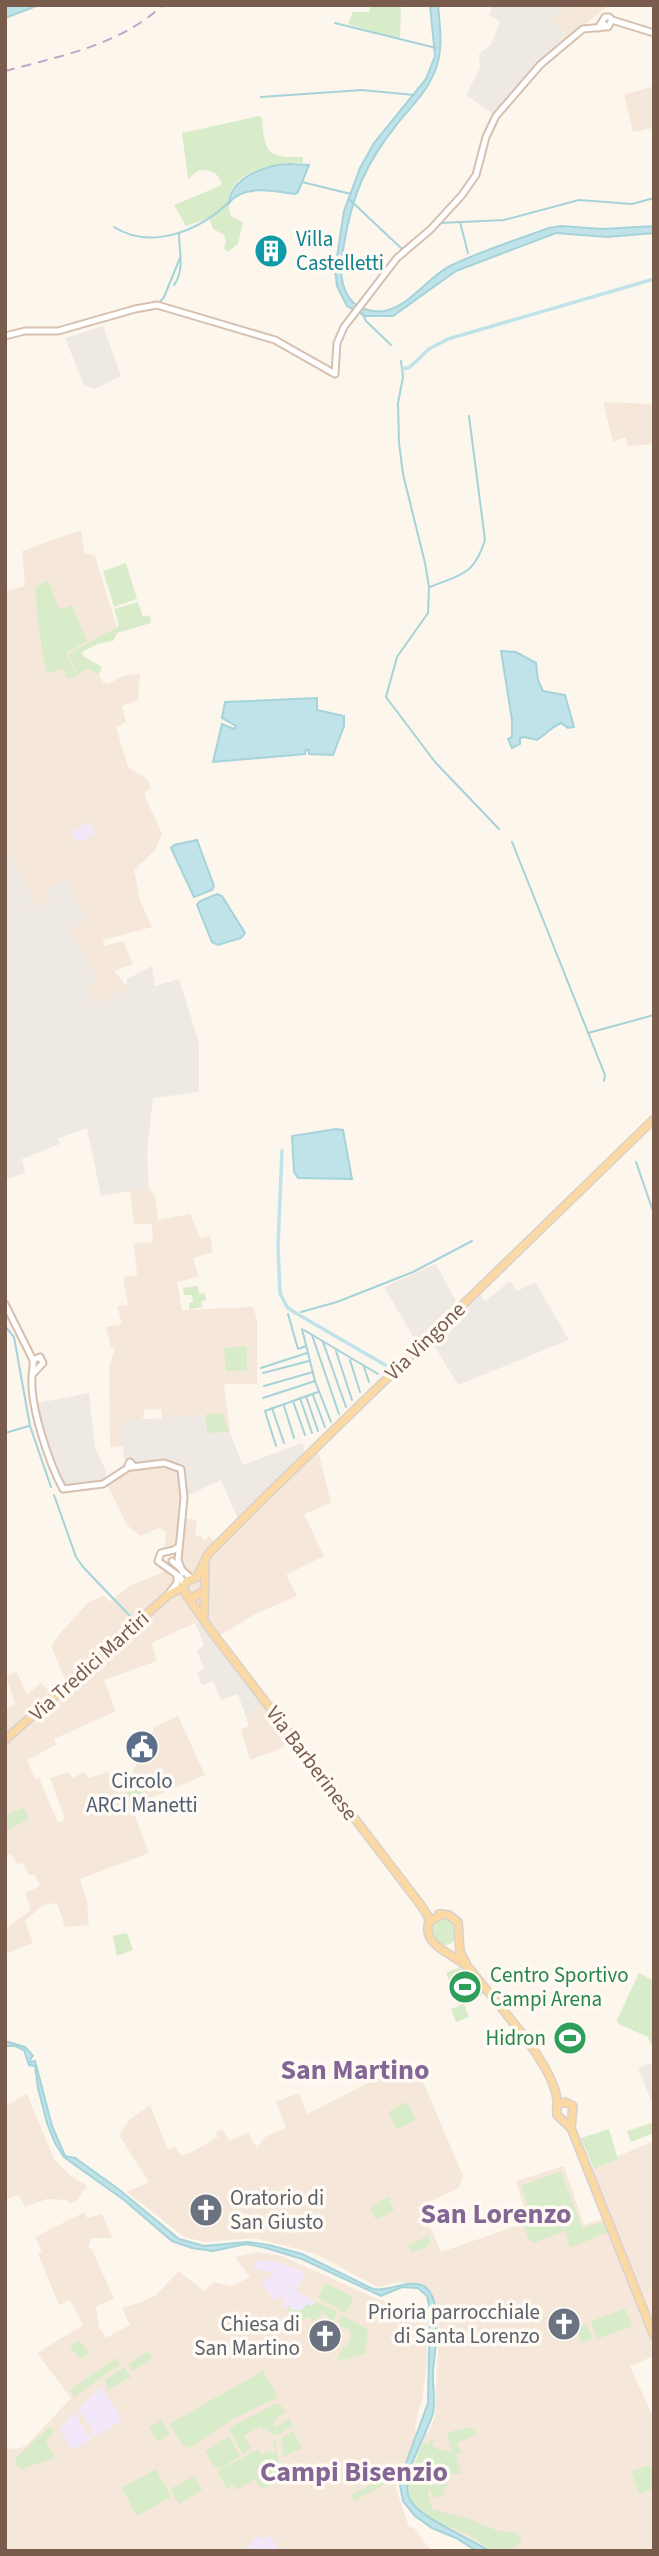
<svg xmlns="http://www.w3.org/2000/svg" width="659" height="2556" font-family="'Source Sans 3',sans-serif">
  <rect width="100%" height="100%" fill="#fdf6ec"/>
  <g fill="#f5e8da">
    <polygon points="568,5 608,5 566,41 558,39 565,33 552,19"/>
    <polygon points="654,86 654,128 633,132 624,95"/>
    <polygon points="603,402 654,404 654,444 628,446 626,437 613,442"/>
    <polygon points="81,530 84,553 95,556 117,627 69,654 88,669 99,674 103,682 108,684 123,676 140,673 138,700 122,706 126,722 116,727 128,767 148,780 151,788 144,794 162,834 155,850 134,870 140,900 152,927 103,940 104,946 123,941 133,964 114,971 129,989 93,1005 88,988 93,971 69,929 86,920 66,880 47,889 52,899 25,911 5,843 5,591 25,586 22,551"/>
    <polygon points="149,1188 155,1195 158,1220 190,1214 200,1238 210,1236 213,1252 193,1258 199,1277 177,1282 182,1310 253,1307 257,1320 257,1384 224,1384 230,1433 207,1433 204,1415 162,1418 161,1409 144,1410 143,1419 121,1422 123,1446 110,1447 109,1367 115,1349 111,1348 106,1327 122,1324 117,1306 128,1305 123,1277 137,1275 134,1243 153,1242 152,1224 134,1224 130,1191"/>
    <polygon points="316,1442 331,1503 304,1514 324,1556 286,1575 297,1596 257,1613 214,1639 199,1621 152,1643 157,1661 104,1680 116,1711 54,1739 56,1745 27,1760 35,1779 39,1778 58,1823 65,1819 50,1778 69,1772 72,1778 84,1772 88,1778 108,1772 120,1794 149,1743 154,1727 178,1716 205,1775 131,1806 149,1853 80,1879 87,1902 89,1925 65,1927 57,1903 43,1905 25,1921 33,1943 8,1953 5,1948 5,1929 31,1910 25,1893 40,1886 35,1875 29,1875 23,1863 17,1864 11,1854 5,1856 5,1709 15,1704 6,1676 17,1672 27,1695 41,1683 51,1692 65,1679 51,1646 61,1632 89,1602 104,1595 109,1602 131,1585 161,1573 176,1561 171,1549 164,1548 166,1531 159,1528 140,1536 127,1525 107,1484 128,1469 183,1463 185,1518 197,1520 195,1535 201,1536 204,1541 209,1536 214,1541"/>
    <polygon points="268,1701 297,1737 276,1751 250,1760 241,1729 249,1726 246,1717"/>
    <polygon points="418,2064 424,2084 463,2176 459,2188 421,2206 441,2252 528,2222 516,2181 564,2166 584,2225 602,2219 583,2171 654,2141 654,2290 636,2297 654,2339 654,2356 630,2366 654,2419 654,2551 490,2551 474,2540 429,2519 410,2501 406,2488 424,2439 416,2438 402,2468 397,2471 396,2488 409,2527 414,2528 431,2551 5,2551 5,2448 16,2449 26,2446 71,2398 37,2353 83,2325 70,2300 59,2305 38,2254 42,2252 35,2237 85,2212 87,2218 102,2214 113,2238 91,2238 88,2248 92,2249 114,2299 96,2306 99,2327 106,2338 130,2325 122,2308 142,2302 156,2295 179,2271 204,2291 214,2282 231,2286 250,2277 235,2257 257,2252 282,2256 377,2299 422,2314 428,2321 427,2363 422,2399 416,2421 417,2424 415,2425 416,2434 428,2434 435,2416 439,2327 437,2306 429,2289 420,2284 401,2282 377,2287 316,2254 255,2238 205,2242 184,2237 127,2192 149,2182 119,2135 129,2120 150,2105 168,2150 175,2147 181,2156 192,2152 218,2137 216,2132 222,2129 230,2141 248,2132 257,2148 265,2137 286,2128 276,2102 299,2093 307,2114 394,2070"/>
    <polygon points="27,2094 54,2159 71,2176 87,2186 77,2200 71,2204 67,2200 47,2199 25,2207 19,2195 5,2199 5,2106"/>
  </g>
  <polygon fill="#fde8e0" points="654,2290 654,2338 636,2297"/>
  <g fill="#efe9e4">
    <polygon points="493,5 568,5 552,19 565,34 559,39 566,41 495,115 466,95 480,68 479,54 491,45 500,21 489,15"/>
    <polygon points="103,326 121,376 95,389 84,385 65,338"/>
    <polygon points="5,842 32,897 26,911 52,899 47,889 66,879 86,920 69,929 93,971 96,981 89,988 93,1005 129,989 126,985 127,979 152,966 155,986 179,979 199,1043 199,1092 153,1098 147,1151 149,1188 101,1196 87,1128 57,1139 60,1144 22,1159 25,1173 5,1180"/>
    <polygon points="436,1264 457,1303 474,1287 485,1301 510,1281 517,1291 535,1282 569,1340 458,1385 431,1340 420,1348 384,1287"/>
    <polygon points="89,1393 95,1448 106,1471 106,1476 102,1481 59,1487 41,1445 38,1403"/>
    <polygon points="204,1415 207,1433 230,1433 243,1465 302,1443 305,1452 238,1519 221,1480 186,1496 183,1463 128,1469 124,1459 120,1421"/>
    <polygon points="199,1621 213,1638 219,1635 268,1701 246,1717 238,1694 221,1700 213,1681 202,1685 197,1673 204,1669 197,1651 204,1645 195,1623"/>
    <polygon points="654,2062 654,2107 638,2068"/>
  </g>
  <g fill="#f3e8fa">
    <polygon points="89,822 95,834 78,843 71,832"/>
    <polygon points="256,2261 273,2261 306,2273 296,2291 316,2302 318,2309 300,2321 282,2305 285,2303 281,2296 274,2300 261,2282 275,2274 253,2268"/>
    <polygon points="101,2387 123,2420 96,2436 92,2435 92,2429 78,2409"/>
    <polygon points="76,2412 80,2423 91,2437 90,2440 72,2450 60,2428"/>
    <polygon points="269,2534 279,2551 244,2551 258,2536 263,2540"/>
  </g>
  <g fill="#d8ecc9" fill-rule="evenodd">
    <polygon points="371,5 401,5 400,40 348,24 353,12 369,12"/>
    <path d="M259,116l3,2c3,35 4,40 41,39v6c-31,-2 -87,11 -72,53l12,6 -5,22 -10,8 -4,-4 2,-7 -2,-6 -11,-6 -4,-11 -23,8 -12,-21 48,-20c-3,-13 -12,-15 -23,-15l-11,9 -6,-46z"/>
    <polygon points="126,563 137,599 114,607 103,571"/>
    <polygon points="48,580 59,609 72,605 87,641 66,653 77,676 67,679 63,668 46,674 37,616 36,587"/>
    <polygon points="138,602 143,617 150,615 151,623 117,633 113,641 100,643 82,652 83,656 102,667 99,674 88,669 78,674 68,654 117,627 119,625 114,609"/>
    <polygon points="198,1286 199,1294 205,1293 206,1300 201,1301 202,1307 189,1309 189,1303 193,1302 192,1295 184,1295 183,1288"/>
    <polygon points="247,1346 247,1371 226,1371 224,1348"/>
    <polygon points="223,1413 229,1432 207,1433 205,1415"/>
    <polygon points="137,1775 144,1797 122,1804 121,1802"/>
    <polygon points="24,1808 29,1819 5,1831 5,1810 8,1816 8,1813"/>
    <circle cx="444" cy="1931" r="14"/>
    <polygon points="127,1933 133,1950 117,1956 113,1936"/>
    <polygon points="460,1967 483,1993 480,1997 458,2004 446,1973"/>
    <polygon points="639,1973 654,1981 654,2052 648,2037 618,2024 617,2020"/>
    <polygon points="464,2004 469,2017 456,2022 451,2009"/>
    <polygon points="407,2102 416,2120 397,2129 388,2112"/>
    <polygon points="654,2122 654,2133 631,2142 627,2131"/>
    <polygon points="609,2129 618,2159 594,2169 581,2138"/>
    <path d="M561,2171l21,57 24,-7 4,10 -40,17 -5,-17 -32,12 -4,-3 -6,-15 10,-4 -12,-35zM565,2205l2,6 -8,3 -3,-3 4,12 -8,3 -5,-15z"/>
    <polygon points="388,2197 394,2210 376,2220 370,2208"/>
    <polygon points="428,2236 431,2242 427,2245 428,2247 411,2252 408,2245"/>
    <polygon points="325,2283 350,2295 353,2300 346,2313 318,2298"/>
    <polygon points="317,2302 337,2311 333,2322 320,2310 322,2315 313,2322 308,2316 300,2321 286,2308 292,2305 290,2308 294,2311 297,2309 301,2311 307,2304 312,2306"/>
    <polygon points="625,2309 632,2326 597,2339 591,2321"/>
    <polygon points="341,2315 366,2328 368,2334 365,2354 337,2361 343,2346 346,2347 351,2336 349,2330 340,2326 338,2320"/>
    <polygon points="587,2324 593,2339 581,2343 576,2328"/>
    <polygon points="79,2340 89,2353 80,2360 70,2346"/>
    <polygon points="148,2351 152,2358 132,2371 128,2365"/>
    <polygon points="116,2358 120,2364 74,2397 70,2390"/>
    <polygon points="124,2367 131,2377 108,2390 105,2380"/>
    <polygon points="263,2371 277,2395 276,2398 231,2420 190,2448 183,2446 169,2424"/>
    <polygon points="275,2404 280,2404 285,2412 273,2421 276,2427 289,2418 294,2426 275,2436 260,2426 244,2436 251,2448 243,2455 229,2428"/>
    <polygon points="161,2420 170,2434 158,2441 149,2428"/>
    <polygon points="49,2427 54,2431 46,2441 55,2458 22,2469 15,2464 17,2457"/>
    <path d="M464,2428h7l7,6 -21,9 4,10 -5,2 5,18 -25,4 -1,2 -4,-1 -1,7 17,-1v2l-4,2 2,6 -12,4 -4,-12 -1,7 4,16 40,11 26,11 20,2 4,9c-8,6 -18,12 -29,9 -6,-2 -13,-9 -18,-13 -19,-11 -54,-17 -65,-38 -8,-16 8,-42 12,-57l6,1 2,-4 5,-1 -3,7 6,2v2l13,1 -4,-18z"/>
    <polygon points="293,2431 302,2448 283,2457 282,2438"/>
    <polygon points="229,2436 240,2456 221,2468 215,2467 205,2452"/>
    <polygon points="275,2440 282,2481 264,2488 260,2487 255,2479 236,2490 233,2485 227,2489 218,2473 221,2469 258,2449 262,2455 270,2451 273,2454 276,2451 272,2441"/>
    <polygon points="654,2464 654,2489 639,2494 631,2471"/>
    <polygon points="156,2469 171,2497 137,2516 122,2488"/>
    <polygon points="194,2476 202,2490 179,2504 170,2489"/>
    <polygon points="386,2476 389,2482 354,2501 351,2495"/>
  </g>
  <g fill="#bfe3e8" stroke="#a5d3da" stroke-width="2">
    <polygon points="5,5 39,5 5,18"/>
    <path d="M430,5h8c2,24 6,46 -4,68 -8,20 -24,35 -37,51 -31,39 -45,71 -53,120 -3,18 -6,35 4,52 7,12 23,17 36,15 26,-5 43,-33 66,-45 31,-15 66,-26 99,-38l12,-2 41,3 52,-3v7l-47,4 -51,-4 -100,38 -63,45h-28l-18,-10 -10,-20 -2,-16 9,-59 16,-43 14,-25 52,-64 9,-23z"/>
    <path d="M289,164l20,1 -11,27 -3,2c-20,-3 -52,-10 -66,9 2,-26 37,-38 60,-39z"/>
    <path d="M501,651l15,1 20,11 2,17 5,11 22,4 9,32 -6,1 -7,-5c-11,5 -15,11 -24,17l-13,-3 -4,1v6l-8,4 -4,-9 4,-2v-17z"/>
    <polygon points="317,698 317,710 344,716 344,726 333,755 309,754 309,750 306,750 305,754 213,762 222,724 234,729 236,726 222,718 225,702"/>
    <polygon points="197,840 214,886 212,890 194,897 171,848 174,845"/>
    <polygon points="217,894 222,896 245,933 241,938 218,945 212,942 197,905 200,901"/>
    <polygon points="336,1129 343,1130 352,1179 298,1178 294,1172 292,1136"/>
    <polygon points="567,2028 575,2031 574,2035 577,2038 575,2041 571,2041 569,2049 560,2045"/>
    <path d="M5,2041l20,6 8,9 -3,3 1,3 4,-1 17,65 13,30 10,2 42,30 62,51 25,7 44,-4 21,3 33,9 71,35c16,3 31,-9 48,-4 24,8 14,66 12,85 -1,14 3,29 0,43 -6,22 -33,62 -24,85 9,20 60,39 80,53h-12l-21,-13 -24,-10 -17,-12 -12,-15 -3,-16 2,-11 26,-71 2,-94 -3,-13 -9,-8 -16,-1 -21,9 -79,-37 -36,-11 -20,-4 -33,7 -21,-3 -20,-7 -48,-41 -60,-43 -9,-14 -8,-20 -9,-35 -3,-22 -6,-1 -5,-15 -9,-4h-10z"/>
  </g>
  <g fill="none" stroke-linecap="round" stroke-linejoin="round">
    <g stroke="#a5d3da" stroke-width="2">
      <polyline points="335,23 436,48"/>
      <polyline points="261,97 362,90 414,95"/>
      <polyline points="302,182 351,194"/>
      <polyline points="350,200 402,249 432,225"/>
      <polyline points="460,222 468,253"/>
      <polyline points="440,223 504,220 579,200 632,204 654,198"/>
      <path d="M114,227c38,24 87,3 116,-26"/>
      <path d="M174,285c11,-15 5,-35 5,-52"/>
      <polyline points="159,303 164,297 180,258"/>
      <polyline points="362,313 366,321 391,345"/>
      <polyline points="401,361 403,377 398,403 399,443 403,474 425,563 429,587 428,613 397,657 386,697 435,762 499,829"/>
      <path d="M430,587c32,-13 44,-12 55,-47l-16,-124"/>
      <polyline points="512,842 605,1075 604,1081"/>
      <polyline points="588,1033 654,1015"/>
      <polyline points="636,1162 654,1214"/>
      <polyline points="301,1312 337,1302 413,1272 472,1241"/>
      <polyline points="288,1314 298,1349 306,1346"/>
      <polyline points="5,1326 14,1337 30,1426 51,1487"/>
      <polyline points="302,1329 315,1381 331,1422"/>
      <polyline points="304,1330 378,1374"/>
      <polyline points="312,1335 339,1414"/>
      <polyline points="323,1342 346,1407"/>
      <polyline points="336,1351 352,1400"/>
      <polyline points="350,1360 360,1392"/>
      <polyline points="364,1367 369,1382"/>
      <polyline points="261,1368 307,1353"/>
      <polyline points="263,1373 309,1361"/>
      <polyline points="264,1386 313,1372"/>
      <polyline points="313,1395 325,1427"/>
      <polyline points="306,1396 318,1431"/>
      <polyline points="263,1398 315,1381"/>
      <polyline points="300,1398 312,1433"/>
      <polyline points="293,1401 305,1435"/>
      <polyline points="284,1406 294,1438"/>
      <polyline points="272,1408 284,1443"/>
      <polyline points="5,1433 29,1426"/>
      <polyline points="276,1446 265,1411 318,1392"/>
      <polyline points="54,1495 76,1557 83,1567 132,1618"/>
    </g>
    <g stroke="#bfe3e8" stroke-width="3.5">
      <polyline points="403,369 410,367 429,349 448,339 654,279"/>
      <polyline points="282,1151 278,1245 280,1293 287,1307 294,1312 392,1369"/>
    </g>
    <defs>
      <g id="secondary">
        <polyline points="612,20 654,33"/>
        <polyline points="598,28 605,17 609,17 612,20 608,27 602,23"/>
        <polyline points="5,336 25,331 58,331 135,309 157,305 275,340 335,374 337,343 344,327 397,258 431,229 462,195 476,175 486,137 496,116 540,65 566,43 583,29 605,27"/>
        <polyline points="5,1304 33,1360"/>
        <path d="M32,1375l11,-12 -3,-6 -7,3c1,6 -1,11 -1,17 -2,30 17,86 31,112l40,-5 26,-17"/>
        <polygon points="130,1462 133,1465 130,1467 128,1465"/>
        <polyline points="132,1467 164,1463 181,1469 184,1498 178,1560 183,1573"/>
        <polyline points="178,1547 174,1550 161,1553 158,1561 180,1577 184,1584"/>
        <polyline points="172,1561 192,1579"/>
        <polyline points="169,1593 177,1583 177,1575"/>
      </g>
      <g id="primary">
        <polyline points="187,1596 194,1597 200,1593"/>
        <polyline points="204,1615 205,1566"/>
        <polyline points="5,1740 167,1596 183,1587"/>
        <polyline points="439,1914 449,1915 458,1922 460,1952 466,1963"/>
        <path d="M442,1914l-13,8c-8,25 27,32 41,47 23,31 82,92 87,130 1,6 -1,10 0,16l14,13 83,208"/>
        <polyline points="429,1922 428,1916 420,1904 212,1632 185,1593 184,1586 187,1581 197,1577 208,1554 267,1495 654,1119"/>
        <polyline points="557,2105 565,2102 573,2106 571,2128"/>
      </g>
    </defs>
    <use href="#secondary" stroke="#d6c0b0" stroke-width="9"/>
    <use href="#primary" stroke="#dad1cd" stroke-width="10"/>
    <use href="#secondary" stroke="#fff" stroke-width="5"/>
    <use href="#primary" stroke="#fbd9a5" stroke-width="7"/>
    <path stroke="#b9a8c9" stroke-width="2" stroke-dasharray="10 7" stroke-linecap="butt" d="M5,71c56,-15 115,-26 158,-66"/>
  </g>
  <defs>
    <symbol id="building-disc" viewBox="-11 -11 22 22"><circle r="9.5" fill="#0f9aa8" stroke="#fffaf3"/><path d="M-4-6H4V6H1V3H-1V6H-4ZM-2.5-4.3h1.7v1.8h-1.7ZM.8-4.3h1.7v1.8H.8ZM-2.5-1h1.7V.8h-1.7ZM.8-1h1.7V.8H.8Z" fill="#fff"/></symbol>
    <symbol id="civic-disc" viewBox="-11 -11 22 22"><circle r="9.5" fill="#5c6f8a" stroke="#fffaf3"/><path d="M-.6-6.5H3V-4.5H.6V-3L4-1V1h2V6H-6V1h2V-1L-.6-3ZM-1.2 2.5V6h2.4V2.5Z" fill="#fff"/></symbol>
    <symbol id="stadium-disc" viewBox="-11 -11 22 22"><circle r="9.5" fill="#2e9e5b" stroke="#fffaf3"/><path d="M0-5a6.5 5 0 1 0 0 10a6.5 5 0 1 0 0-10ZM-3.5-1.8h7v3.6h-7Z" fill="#fff"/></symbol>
    <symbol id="church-disc" viewBox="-11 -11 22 22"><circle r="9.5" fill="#6b7280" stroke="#fffaf3"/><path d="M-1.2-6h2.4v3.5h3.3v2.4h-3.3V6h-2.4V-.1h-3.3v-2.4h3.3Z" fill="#fff"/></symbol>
  </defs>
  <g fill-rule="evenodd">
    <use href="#building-disc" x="252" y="232" width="38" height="38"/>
    <use href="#civic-disc" x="123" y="1728" width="38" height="38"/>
    <use href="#stadium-disc" x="446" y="1968" width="38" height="38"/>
    <use href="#stadium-disc" x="551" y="2019" width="38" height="38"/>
    <use href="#church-disc" x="187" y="2191" width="38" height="38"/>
    <use href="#church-disc" x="545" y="2305" width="38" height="38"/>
    <use href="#church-disc" x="306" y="2317" width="38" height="38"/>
  </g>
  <g text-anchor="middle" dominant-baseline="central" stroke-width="7" stroke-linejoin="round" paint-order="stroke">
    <g font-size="21" fill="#0d838f" stroke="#fffaf3" text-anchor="start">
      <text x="296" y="239">Villa<tspan x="296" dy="24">Castelletti</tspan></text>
    </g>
    <g font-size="21" fill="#7a5c4d" stroke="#fffaf3">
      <text transform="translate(425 1341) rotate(-44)">Via Vingone</text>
      <text transform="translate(89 1666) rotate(-42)">Via Tredici Martiri</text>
      <text transform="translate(312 1763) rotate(53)">Via Barberinese</text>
    </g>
    <g font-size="21" fill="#4e5e75" stroke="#fffaf3">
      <text x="142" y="1781">Circolo<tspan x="142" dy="24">ARCI Manetti</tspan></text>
    </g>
    <g font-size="21" fill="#27864d" stroke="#fffaf3" text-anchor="start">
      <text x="490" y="1975">Centro Sportivo<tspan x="490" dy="24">Campi Arena</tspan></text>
      <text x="546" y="2038" text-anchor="end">Hidron</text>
    </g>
    <g font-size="21" fill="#5b616d" stroke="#fffaf3" text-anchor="end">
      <text x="230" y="2198" text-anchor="start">Oratorio di<tspan x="230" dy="24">San Giusto</tspan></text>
      <text x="540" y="2312">Prioria parrocchiale<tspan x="540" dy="24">di Santa Lorenzo</tspan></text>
      <text x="300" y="2324">Chiesa di<tspan x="300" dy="24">San Martino</tspan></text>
    </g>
    <g font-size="28" font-weight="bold" fill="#846695" stroke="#fffaf3">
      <text x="355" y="2070">San Martino</text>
      <text x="496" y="2214">San Lorenzo</text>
      <text x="354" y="2472">Campi Bisenzio</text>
    </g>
  </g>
  <rect width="659" height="2556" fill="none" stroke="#7a5c4d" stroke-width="14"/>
</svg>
